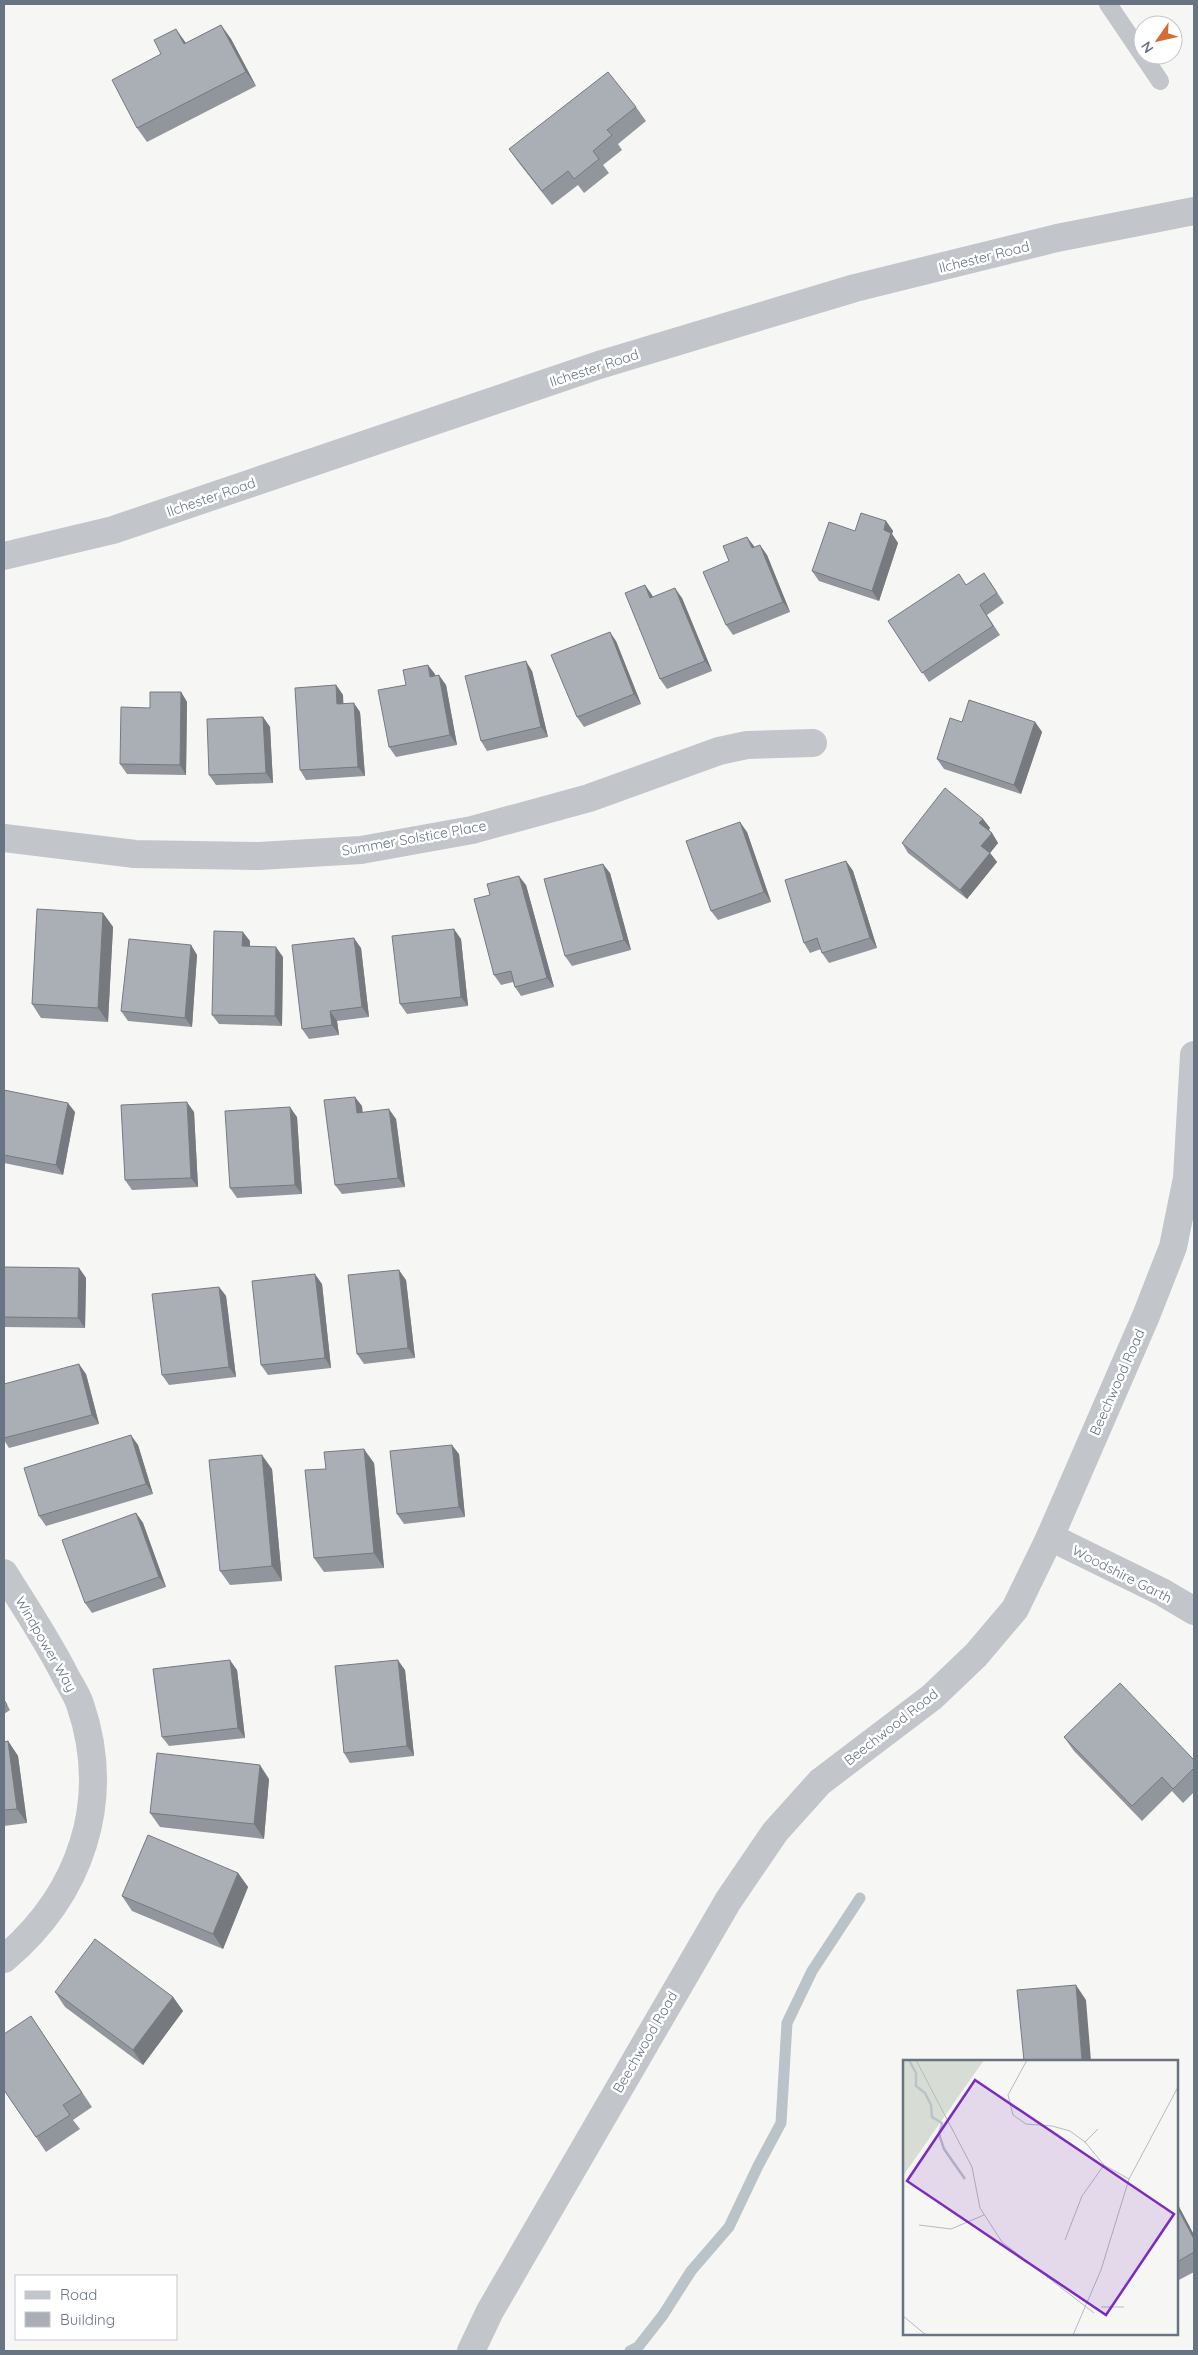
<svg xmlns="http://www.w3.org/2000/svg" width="1198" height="2355" font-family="Quicksand,sans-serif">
  <rect width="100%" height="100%" fill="#f6f7f4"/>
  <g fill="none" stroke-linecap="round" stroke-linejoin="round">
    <polyline stroke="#bac3c8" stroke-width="11" points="630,2351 638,2347 663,2315 691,2271 729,2227 758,2166 781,2123 787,2023 812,1971 860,1898"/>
    <polyline stroke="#c2c5c9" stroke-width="18" points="1108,4 1160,81"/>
    <g stroke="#c2c5c9" stroke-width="28">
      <polyline points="4,838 135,854 259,856 361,850 472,830 589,798 719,751 747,745 813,743"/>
      <polyline points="1050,1537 1162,1592 1194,1611"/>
      <path d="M4,1573c21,34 44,68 62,104 5,9 11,18 14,27 33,97 1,190 -76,255"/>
    </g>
    <g stroke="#c2c5c9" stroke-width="28">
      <polyline points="4,556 113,530 599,365 855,288 1057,238 1194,211"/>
      <polyline points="471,2351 490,2311 728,1901 775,1832 820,1782 932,1697 976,1655 1015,1609 1050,1537 1146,1316 1173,1247 1187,1178 1194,1055"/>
    </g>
  </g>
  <g fill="#91969c">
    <polygon points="221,25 231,39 256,86 147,142 137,128 186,43"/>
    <polygon points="636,107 646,121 618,144 622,150 603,165 609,173 584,193 578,185 552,205 519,163 509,149"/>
    <polygon points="886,521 893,531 892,534 898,543 879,601 819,581 812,571 855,531"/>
    <polygon points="754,547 767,555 790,612 733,635 726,625 729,561"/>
    <polygon points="991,583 1004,603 987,615 1000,635 929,682 888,621 967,585"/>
    <polygon points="645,585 653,597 682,598 712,671 667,689 660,679"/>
    <polygon points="616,641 641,704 584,727 577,717"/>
    <polygon points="532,671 548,737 487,751 481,741"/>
    <polygon points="435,674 435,676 446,685 457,745 396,757 389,747 406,685"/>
    <polygon points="336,685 343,695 343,703 360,712 365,776 306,780 300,770"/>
    <polygon points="181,692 187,702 186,775 127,774 120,764 150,708"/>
    <polygon points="263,717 270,727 273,783 216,785 209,775"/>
    <polygon points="962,722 1035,722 1042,732 1021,794 944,769 937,759"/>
    <polygon points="983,819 990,828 989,830 992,833 998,843 990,853 997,862 967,899 908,853 902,843"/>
    <polygon points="747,832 771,902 718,920 711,911"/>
    <polygon points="846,861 853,871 877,948 829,963 822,953 821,949 810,953 804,943"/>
    <polygon points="610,873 631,950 572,966 565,956"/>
    <polygon points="526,885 554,987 521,996 515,987 513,982 501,985 494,975"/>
    <polygon points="103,913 113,927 108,1022 41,1018 32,1004"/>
    <polygon points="461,939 468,1006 407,1014 400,1004"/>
    <polygon points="250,941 250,946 283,957 282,1026 219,1024 212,1015"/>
    <polygon points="191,945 197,955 192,1027 128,1021 121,1011"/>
    <polygon points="361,948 369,1017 337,1021 339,1035 309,1039 302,1029"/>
    <polygon points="4,1090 75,1112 63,1175 4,1163"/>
    <polygon points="362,1106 362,1112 396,1119 405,1187 342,1194 335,1185"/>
    <polygon points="194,1112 198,1187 132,1190 125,1180"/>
    <polygon points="297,1117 302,1194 237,1198 230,1188"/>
    <polygon points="4,1267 79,1268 86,1278 85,1328 4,1327"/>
    <polygon points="406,1280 415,1358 364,1364 357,1354"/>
    <polygon points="322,1284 331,1368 268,1375 261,1365"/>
    <polygon points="219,1287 226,1296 236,1377 169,1385 162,1375"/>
    <polygon points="86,1374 99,1424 9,1448 4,1440 4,1384"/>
    <polygon points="138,1445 153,1494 46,1526 39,1516"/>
    <polygon points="459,1454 465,1517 404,1524 397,1514"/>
    <polygon points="374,1463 384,1568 324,1572 314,1558 326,1469"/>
    <polygon points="272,1469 282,1581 230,1585 220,1571"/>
    <polygon points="136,1513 143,1523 166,1587 92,1613 85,1603"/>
    <polygon points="237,1670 245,1738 169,1746 162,1737"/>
    <polygon points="405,1670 414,1756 350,1763 344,1753"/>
    <polygon points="4,1699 10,1710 4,1714"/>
    <polygon points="1064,1737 1194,1760 1194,1792 1183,1803 1172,1791 1142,1821 1074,1751"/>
    <polygon points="8,1741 18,1756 27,1823 4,1826 4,1742"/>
    <polygon points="269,1779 264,1839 160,1827 150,1813"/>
    <polygon points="238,1873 248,1887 223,1949 132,1911 122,1896"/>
    <polygon points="55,1992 173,1997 183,2011 143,2065 65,2007"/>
    <polygon points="31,2016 92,2107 73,2120 80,2129 46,2152 4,2090"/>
    <polygon points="1177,2203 1194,2235 1194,2272 1177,2281"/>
  </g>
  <g fill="#767a7f">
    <polygon points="221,25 231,39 256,86 246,72"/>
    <polygon points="176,29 186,43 184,44"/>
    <polygon points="886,521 893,531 892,534 898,543 879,601 872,591 884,530"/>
    <polygon points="747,537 754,546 759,558 752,548"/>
    <polygon points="760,545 767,555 790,612 783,602"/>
    <polygon points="645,585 652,595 657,608 650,598"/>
    <polygon points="675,588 682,598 712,671 705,661"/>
    <polygon points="610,632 616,641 641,704 634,694"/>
    <polygon points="526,661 532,671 548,737 541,727"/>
    <polygon points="428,665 435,674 437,687 430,677"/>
    <polygon points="439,675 446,685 457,745 450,735"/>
    <polygon points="336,685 343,695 344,714 337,704"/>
    <polygon points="181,692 187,702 186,775 180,765"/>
    <polygon points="354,703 360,712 365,776 358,767"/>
    <polygon points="263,717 270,727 273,783 266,773"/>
    <polygon points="1035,722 1042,732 1021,794 1014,785"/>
    <polygon points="983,819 990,828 986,833 979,823"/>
    <polygon points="740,822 747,832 771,902 764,892"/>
    <polygon points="992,833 998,843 990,853 997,862 967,899 960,890 981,846"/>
    <polygon points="846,861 853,871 877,948 870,938"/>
    <polygon points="603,864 610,873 631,950 624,940"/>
    <polygon points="519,876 526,885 554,987 547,978"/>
    <polygon points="103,913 113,927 108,1022 98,1008"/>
    <polygon points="454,929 461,939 468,1006 461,997"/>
    <polygon points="243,932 250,941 249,955 242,946"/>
    <polygon points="354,938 361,948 369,1017 362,1007"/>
    <polygon points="191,945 197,955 192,1027 185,1018"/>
    <polygon points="276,947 283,957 282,1026 275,1016"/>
    <polygon points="330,1011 337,1021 339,1035 332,1025"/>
    <polygon points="355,1097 362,1106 364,1122 357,1113"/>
    <polygon points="187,1102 194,1112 198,1187 191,1178"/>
    <polygon points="68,1103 75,1112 63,1175 56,1165"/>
    <polygon points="290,1107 297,1117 302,1194 295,1185"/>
    <polygon points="389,1109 396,1119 405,1187 398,1178"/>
    <polygon points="79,1268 86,1278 85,1328 78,1318"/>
    <polygon points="399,1270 406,1280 415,1358 408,1348"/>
    <polygon points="315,1274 322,1284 331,1368 325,1358"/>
    <polygon points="219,1287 226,1296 236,1377 229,1367"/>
    <polygon points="79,1364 86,1374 99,1424 92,1415"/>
    <polygon points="131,1435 138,1445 153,1494 146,1484"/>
    <polygon points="452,1445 459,1454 465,1517 459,1507"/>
    <polygon points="364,1449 374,1463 384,1568 374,1553"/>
    <polygon points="262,1455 272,1469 282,1581 272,1566"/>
    <polygon points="136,1513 143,1523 166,1587 159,1577"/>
    <polygon points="230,1660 237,1670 245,1738 238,1728"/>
    <polygon points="398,1660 405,1670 414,1756 407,1746"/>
    <polygon points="8,1741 18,1756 27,1823 17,1809"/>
    <polygon points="260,1765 269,1779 264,1839 254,1824"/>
    <polygon points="238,1873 248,1887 223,1949 213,1934"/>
    <polygon points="1076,1985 1086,2000 1091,2061 1082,2061"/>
    <polygon points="173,1997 183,2011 143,2065 133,2050"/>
    <polygon points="1177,2203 1194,2235 1194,2239 1177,2207"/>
  </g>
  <g fill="#a9afb5" stroke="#767a7f">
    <polygon points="221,25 246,72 137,128 112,80 161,54 154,40 176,29 184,44"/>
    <polygon points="608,72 636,107 607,130 612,135 593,151 599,159 574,179 568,171 542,191 509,149"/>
    <polygon points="861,513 886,521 884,530 891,533 872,591 812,571 829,522 855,531"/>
    <polygon points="747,537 752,548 760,545 783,602 726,625 703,572 729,561 723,546"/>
    <polygon points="984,573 997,593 980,605 993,626 922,673 888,621 959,574 966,585"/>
    <polygon points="645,585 650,598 675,588 705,661 660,679 625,593"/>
    <polygon points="610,632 634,694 577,717 551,655"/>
    <polygon points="526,661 541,727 481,741 465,676"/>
    <polygon points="428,665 430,677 439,675 450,735 389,747 378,690 406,685 403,670"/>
    <polygon points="336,685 337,704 354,703 358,767 300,770 295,688"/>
    <polygon points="150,692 181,692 180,765 120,764 121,707 150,708"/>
    <polygon points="969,700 1035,722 1014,785 937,759 950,718 962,722"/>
    <polygon points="263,717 266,773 209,775 207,719"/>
    <polygon points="945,788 983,819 979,823 992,833 981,846 990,853 960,890 902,843"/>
    <polygon points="740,822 764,892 711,911 686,841"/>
    <polygon points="846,861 870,938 822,953 817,938 804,943 785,880"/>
    <polygon points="603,864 624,940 565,956 544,879"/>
    <polygon points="519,876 547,978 515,987 511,971 494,975 474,899 490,895 487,884"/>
    <polygon points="37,909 103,913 98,1008 32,1004"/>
    <polygon points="454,929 461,997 400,1004 392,936"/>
    <polygon points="214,931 243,932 242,946 276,947 275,1016 212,1015"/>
    <polygon points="354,938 362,1007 330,1011 332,1025 302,1029 292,945"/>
    <polygon points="129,939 191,945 185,1018 121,1011"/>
    <polygon points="4,1090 68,1103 56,1165 4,1155"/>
    <polygon points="355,1097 357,1113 389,1109 398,1178 335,1185 324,1100"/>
    <polygon points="187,1102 191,1178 125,1180 121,1105"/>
    <polygon points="290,1107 295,1185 230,1188 225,1111"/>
    <polygon points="4,1267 79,1268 78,1318 4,1317"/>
    <polygon points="399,1270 408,1348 357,1354 348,1275"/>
    <polygon points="315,1274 325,1358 261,1365 252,1281"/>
    <polygon points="219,1287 229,1367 162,1375 152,1294"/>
    <polygon points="79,1364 92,1415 4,1438 4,1384"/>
    <polygon points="131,1435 146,1484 39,1516 24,1468"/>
    <polygon points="452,1445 459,1507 397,1514 390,1451"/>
    <polygon points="364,1449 374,1553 314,1558 305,1470 326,1469 324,1452"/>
    <polygon points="262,1455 272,1566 220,1571 209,1460"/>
    <polygon points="136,1513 159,1577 85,1603 62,1540"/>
    <polygon points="230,1660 238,1728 162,1737 153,1669"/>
    <polygon points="398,1660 407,1746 344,1753 335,1666"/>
    <polygon points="1120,1683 1194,1760 1194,1768 1173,1789 1162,1777 1132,1806 1064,1737"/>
    <polygon points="4,1700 7,1705 4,1707"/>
    <polygon points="8,1741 17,1809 4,1810 4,1742"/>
    <polygon points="157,1753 260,1765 254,1824 150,1813"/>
    <polygon points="148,1835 238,1873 213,1934 122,1896"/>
    <polygon points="95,1939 173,1997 133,2050 55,1992"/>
    <polygon points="1076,1985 1082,2061 1024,2061 1017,1990"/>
    <polygon points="31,2016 82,2093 63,2105 70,2115 36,2137 4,2090 4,2034"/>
    <polygon points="1177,2207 1194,2239 1194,2252 1177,2262"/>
  </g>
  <g text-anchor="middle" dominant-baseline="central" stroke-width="5" stroke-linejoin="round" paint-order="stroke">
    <g font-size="14" fill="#687482" stroke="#fff">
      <text transform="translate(984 257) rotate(-14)">Ilchester Road</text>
      <text transform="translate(594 368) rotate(-18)">Ilchester Road</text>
      <text transform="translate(211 497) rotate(-19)">Ilchester Road</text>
      <text transform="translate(414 838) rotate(-10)">Summer Solstice Place</text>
      <text transform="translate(1117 1382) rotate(-66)">Beechwood Road</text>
      <text transform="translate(1122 1574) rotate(27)">Woodshire Garth</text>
      <text transform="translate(46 1644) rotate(60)">Windpower Way</text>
      <text transform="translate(891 1727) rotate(-38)">Beechwood Road</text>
      <text transform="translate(645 2042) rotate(-60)">Beechwood Road</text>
    </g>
  </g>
  <g transform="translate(903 2060)">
    <rect width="275" height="275" fill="#f6f7f4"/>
    <path d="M0,0h81l-81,116z" fill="#d7ddd5"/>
    <path fill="none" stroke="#bac3c8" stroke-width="2.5" d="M6,0l7,13v13l9,7 6,12 1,12 10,6 -3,11 5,15 21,30"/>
    <path fill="none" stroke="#b4bbbf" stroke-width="1" d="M13,0l56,107 8,41 22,34 92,71M124,0l-19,35 5,20 13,9 26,2 18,5 15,11 19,23 25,14M182,82l13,-13M16,165l32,4 33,-14M162,180l17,-44 22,-31M198,247h23M0,256l23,19M170,275l28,-65 28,-91 49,-92"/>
    <path fill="#7b2cbf" fill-opacity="0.15" stroke="#7b2cbf" stroke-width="2.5" d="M72,20l199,134 -68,101 -199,-134z"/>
    <rect width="275" height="275" fill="none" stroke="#687482" stroke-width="2.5"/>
  </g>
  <rect width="1198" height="2355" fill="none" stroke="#687482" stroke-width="10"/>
  <rect x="15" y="2275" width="162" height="65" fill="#ffffff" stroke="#c3c7cd"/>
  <rect x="25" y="2291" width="25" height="8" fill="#c2c5c9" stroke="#c3c7cd"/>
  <text x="60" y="2300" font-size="15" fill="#687482">Road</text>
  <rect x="25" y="2312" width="25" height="15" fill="#a9afb5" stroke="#c3c7cd"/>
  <text x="60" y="2325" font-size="15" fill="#687482">Building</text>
  <g transform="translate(1158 40) rotate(236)"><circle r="24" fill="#ffffff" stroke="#c3c7cd"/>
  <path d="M0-4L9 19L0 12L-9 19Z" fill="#d66c34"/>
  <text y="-8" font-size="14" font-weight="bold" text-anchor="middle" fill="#687482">N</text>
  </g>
</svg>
